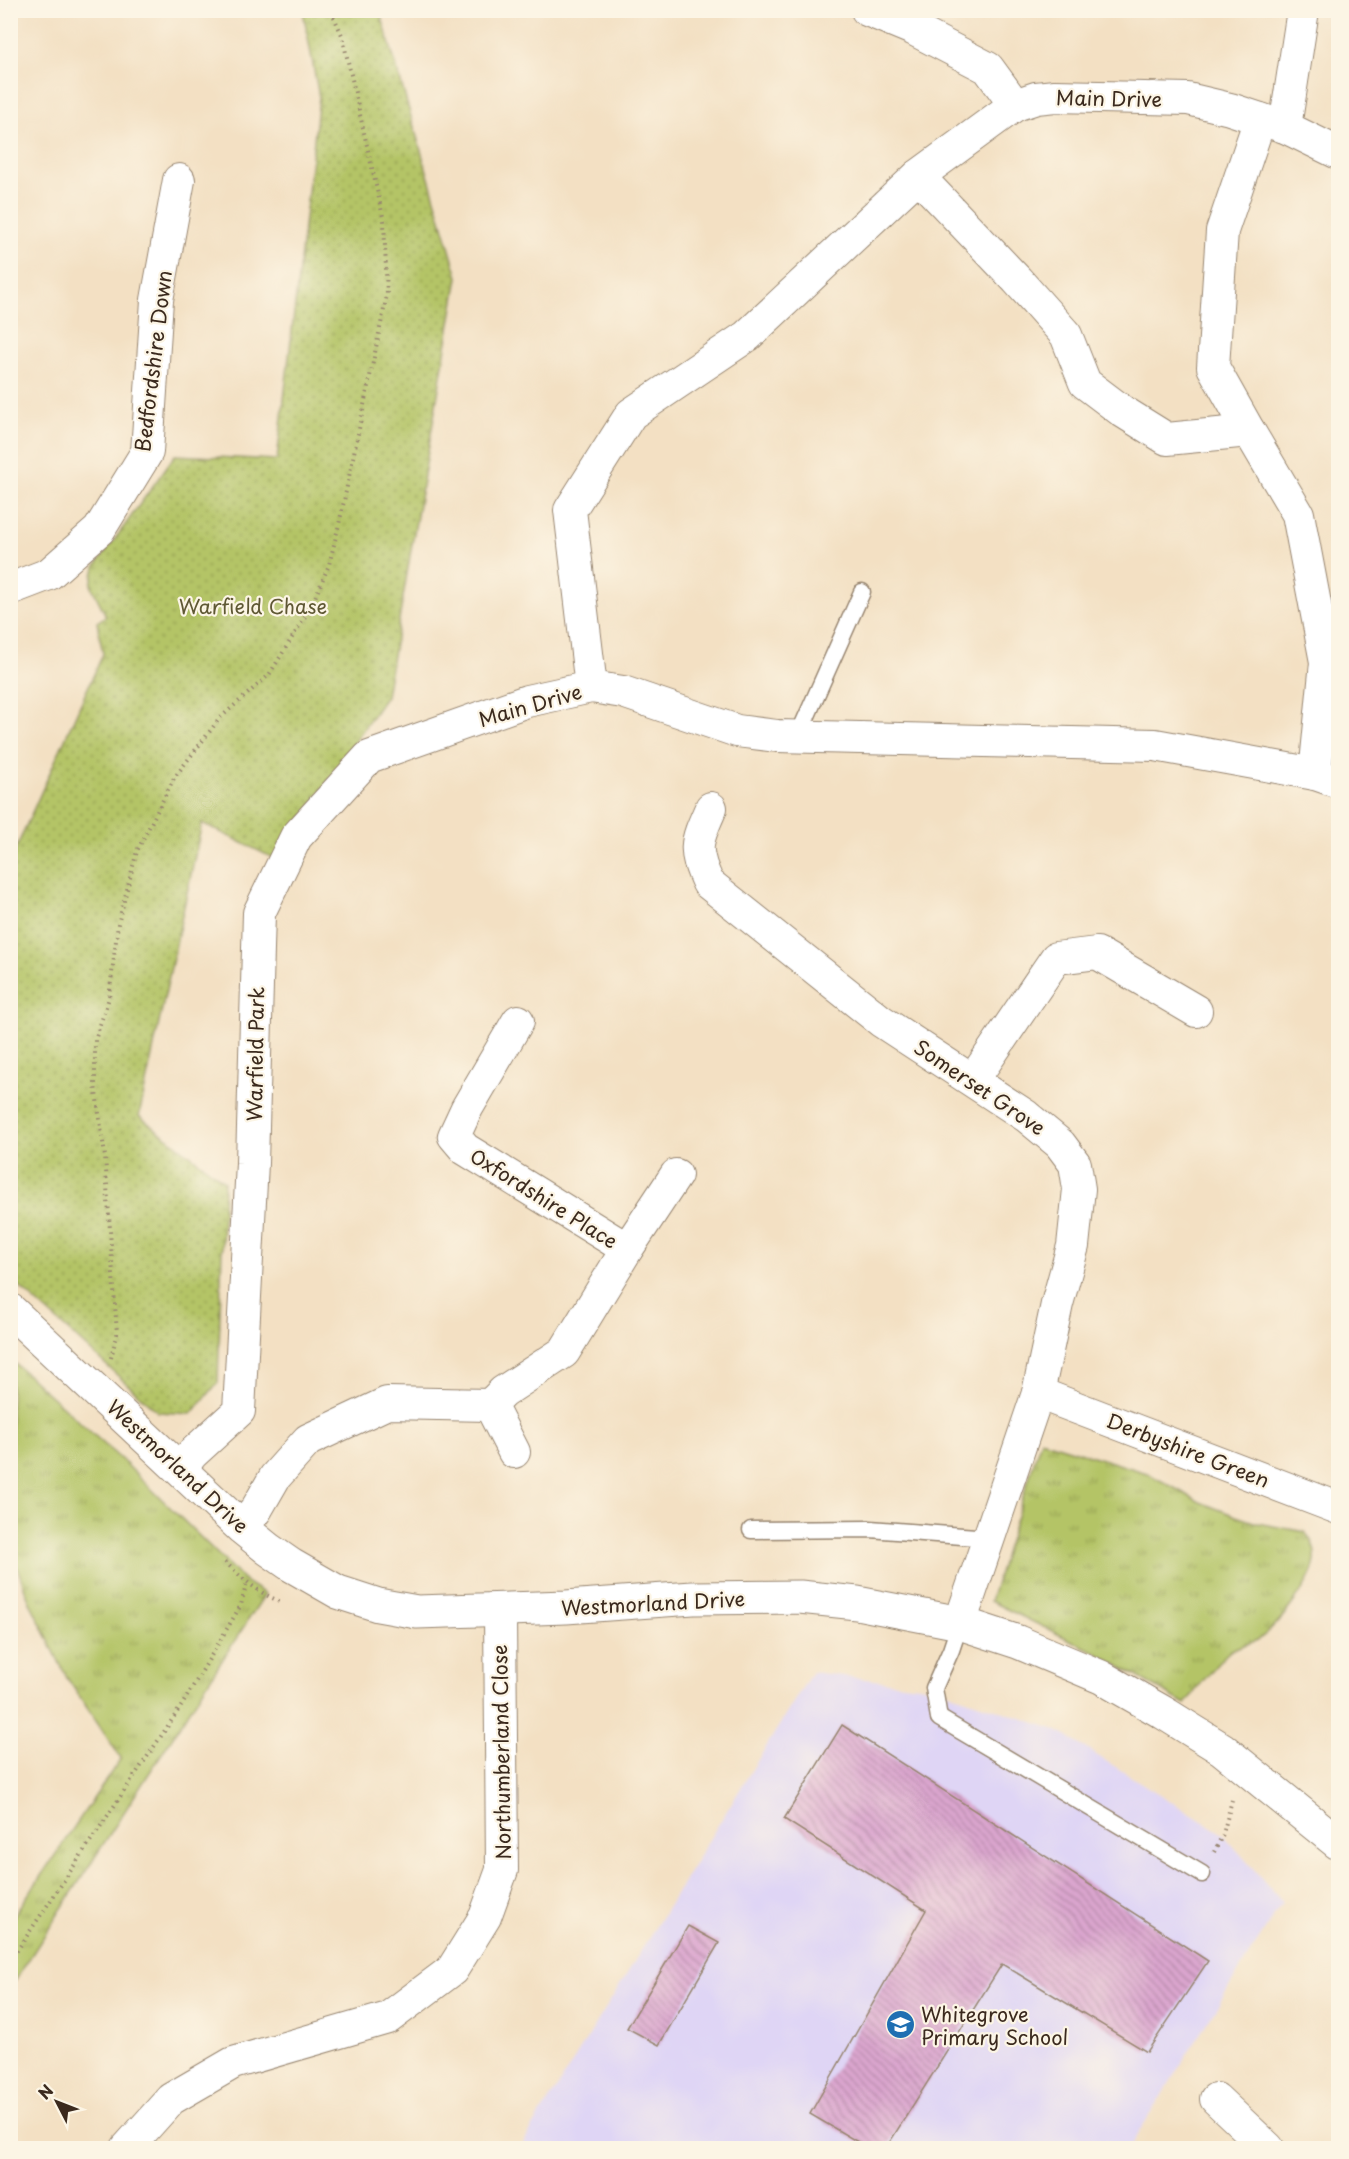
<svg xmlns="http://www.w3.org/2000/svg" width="1349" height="2159" font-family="'Playpen Sans',sans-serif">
  <defs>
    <pattern id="grass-tufts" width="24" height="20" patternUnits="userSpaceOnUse" patternTransform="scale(1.5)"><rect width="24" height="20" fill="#b4c466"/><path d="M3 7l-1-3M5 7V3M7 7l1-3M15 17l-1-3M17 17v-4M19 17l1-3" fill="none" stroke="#949f53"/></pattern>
    <pattern id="park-dots" width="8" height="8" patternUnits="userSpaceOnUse" patternTransform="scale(1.5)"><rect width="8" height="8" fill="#b4c466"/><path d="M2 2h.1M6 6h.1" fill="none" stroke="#949f53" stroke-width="1.8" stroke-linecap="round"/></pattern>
    <pattern id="building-back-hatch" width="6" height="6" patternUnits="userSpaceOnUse" patternTransform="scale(1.5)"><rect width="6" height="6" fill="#dba6cf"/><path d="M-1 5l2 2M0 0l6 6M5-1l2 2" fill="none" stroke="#b387a7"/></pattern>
  </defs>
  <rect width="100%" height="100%" fill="#fcf5e5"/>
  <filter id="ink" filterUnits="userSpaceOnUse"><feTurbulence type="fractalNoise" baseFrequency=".0167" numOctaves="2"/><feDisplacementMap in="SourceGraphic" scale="12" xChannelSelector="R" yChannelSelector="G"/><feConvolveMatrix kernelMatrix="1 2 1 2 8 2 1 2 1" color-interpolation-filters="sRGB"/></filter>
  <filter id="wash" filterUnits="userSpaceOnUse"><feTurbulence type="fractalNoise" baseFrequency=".008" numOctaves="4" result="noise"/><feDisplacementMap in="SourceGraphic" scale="24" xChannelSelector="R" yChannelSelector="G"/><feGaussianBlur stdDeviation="1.35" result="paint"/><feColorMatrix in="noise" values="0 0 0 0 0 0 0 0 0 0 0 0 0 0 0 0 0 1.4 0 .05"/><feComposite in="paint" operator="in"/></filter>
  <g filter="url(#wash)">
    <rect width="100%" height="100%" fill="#f3e0c3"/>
    <polygon fill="#dfd5f5" points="812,1672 934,1688 1056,1730 1223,1834 1282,1902 1129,2148 520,2148"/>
    <g fill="url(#grass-tufts)" stroke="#787742" stroke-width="1.5">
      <polygon points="11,1360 124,1462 246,1582 265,1594 11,1987 11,1920 121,1758 67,1678 28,1598 11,1550"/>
      <path d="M1041,1440l106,33 53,29 36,14 21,7 48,9c7,8 11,18 10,29 -3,21 -38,67 -56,78 -8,5 -21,6 -29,12 -14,12 -33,38 -45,53l-90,-52 -105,-51z"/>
    </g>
    <polygon fill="url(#park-dots)" stroke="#787742" stroke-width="1.5" points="303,11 380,11 458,277 386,696 275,859 202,823 139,1116 224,1181 218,1383 191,1414 158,1412 11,1279 10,862 103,654 97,622 106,616 91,585 95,567 175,455 277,460 319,97"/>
    <g id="blocks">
      <g fill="url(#building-back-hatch)">
        <polygon points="842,1725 1208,1961 1147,2052 1002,1964 886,2148 868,2148 810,2114 926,1910 784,1819"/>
        <polygon points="688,1926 719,1943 659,2045 627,2028"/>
      </g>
    </g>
  </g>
  <g filter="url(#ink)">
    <use href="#blocks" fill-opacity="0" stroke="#978570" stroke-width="1.5"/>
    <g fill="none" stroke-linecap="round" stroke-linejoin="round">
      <defs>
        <g id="service">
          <polyline points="798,736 862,592"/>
          <polyline points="751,1530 870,1529 989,1538"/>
          <polyline points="960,1623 951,1650 934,1688 939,1718 1202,1874"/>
        </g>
        <g id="minor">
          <polyline points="867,10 913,29 988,68 1015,105"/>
          <polyline points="1260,119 1222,231 1213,367 1249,431 1298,514 1326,662 1315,774"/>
          <polyline points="1285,127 1303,10"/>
          <polyline points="918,176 1017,280 1066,335 1085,383 1122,411 1167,439 1249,431"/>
          <polyline points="10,589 49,574 99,530 147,452 157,300 179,180"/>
          <polyline points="591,687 570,510 631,414 747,336 918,176 1015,105 1036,98 1055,96 1188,99 1230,109 1285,127 1338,153"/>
          <path d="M711,808c-15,34 -19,40 -3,75l173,138 145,95 34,28 15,20 4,25 -6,57 -16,58 -19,89 -78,230"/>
          <polyline points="518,1021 467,1108 454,1136 465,1149 627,1249"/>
          <polyline points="973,1080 1056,958 1097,953 1196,1011"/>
          <polyline points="1038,1393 1338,1508"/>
          <polyline points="490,1405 514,1452"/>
          <polyline points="180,1469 192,1454 239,1411 252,1163 259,913 296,837 369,757 527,701 591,687 623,692 737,731 777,736 1155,745 1315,774 1338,782"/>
          <polyline points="242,1528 256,1510 275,1477 308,1440 387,1403 490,1405 503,1392 564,1352 627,1249 676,1175"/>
          <polyline points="1216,2099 1268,2148"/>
          <polyline points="127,2148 171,2099 233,2063 388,2018 452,1970 485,1917 502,1870 500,1610"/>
        </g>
        <polyline id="tertiary" points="10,1310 242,1528 268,1549 291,1565 338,1592 378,1605 417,1612 566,1607 693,1598 800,1597 857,1603 960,1623 1018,1642 1101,1677 1164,1713 1222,1749 1338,1843"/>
      </defs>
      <use href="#service" stroke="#978570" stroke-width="19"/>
      <use href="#minor" stroke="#978570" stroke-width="34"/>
      <use href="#tertiary" stroke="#978570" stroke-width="35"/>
      <g stroke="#978570" stroke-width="4" stroke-dasharray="1.5 4.5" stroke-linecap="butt">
        <polyline points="111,1358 117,1334 105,1156 95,1085 95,1040 109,998 118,924 137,851 174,778 220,718 269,675 311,607 329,565 340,520 387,295 384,221 342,35 331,10"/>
        <path d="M225,1562c17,16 34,32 57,40"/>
        <polyline points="1214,1852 1223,1834 1232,1800"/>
        <polyline points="10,1961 182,1705 241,1605 247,1581"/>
      </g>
      <use href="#service" stroke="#fff" stroke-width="16"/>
      <use href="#minor" stroke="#fff" stroke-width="32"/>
      <use href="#tertiary" stroke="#fff" stroke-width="33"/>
    </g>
  </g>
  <defs>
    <symbol id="school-disc" viewBox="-11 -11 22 22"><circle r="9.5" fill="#1f6fb2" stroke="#fcf5e5"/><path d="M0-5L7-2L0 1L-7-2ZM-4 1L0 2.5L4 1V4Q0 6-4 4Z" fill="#fff"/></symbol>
  </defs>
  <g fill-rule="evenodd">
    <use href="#school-disc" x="884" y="2008" width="33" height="33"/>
  </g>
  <g text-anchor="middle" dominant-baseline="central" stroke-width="4.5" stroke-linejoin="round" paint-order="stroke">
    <g font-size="20" fill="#3b2a1e" stroke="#fcf5e5">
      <text transform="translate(1109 98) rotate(1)">Main Drive</text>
      <text transform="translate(153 361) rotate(-83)">Bedfordshire Down</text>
      <text transform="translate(530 705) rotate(-16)">Main Drive</text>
      <text transform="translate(255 1054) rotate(-89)">Warfield Park</text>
      <text transform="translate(980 1087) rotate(34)">Somerset Grove</text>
      <text transform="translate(544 1198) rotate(32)">Oxfordshire Place</text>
      <text transform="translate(1188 1450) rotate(21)">Derbyshire Green</text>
      <text transform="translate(178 1466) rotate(43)">Westmorland Drive</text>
      <text transform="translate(653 1603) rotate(-3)">Westmorland Drive</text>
      <text transform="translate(501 1752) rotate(-91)">Northumberland Close</text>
    </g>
    <g font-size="20" fill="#5f5834" stroke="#fcf5e5">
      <text x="253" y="606">Warfield Chase</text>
    </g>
    <g font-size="20" fill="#3b2a1e" stroke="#fcf5e5" text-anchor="start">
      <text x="921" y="2014">Whitegrove<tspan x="921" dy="23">Primary School</tspan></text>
    </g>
  </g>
  <rect width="1349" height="2159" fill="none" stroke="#fcf5e5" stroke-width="36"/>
  <g transform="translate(57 2102) rotate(312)" stroke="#fcf5e5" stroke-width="4.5" paint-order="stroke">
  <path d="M0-4.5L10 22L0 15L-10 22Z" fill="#3b2a1e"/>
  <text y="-9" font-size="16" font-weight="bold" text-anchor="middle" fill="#3b2a1e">N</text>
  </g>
</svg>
